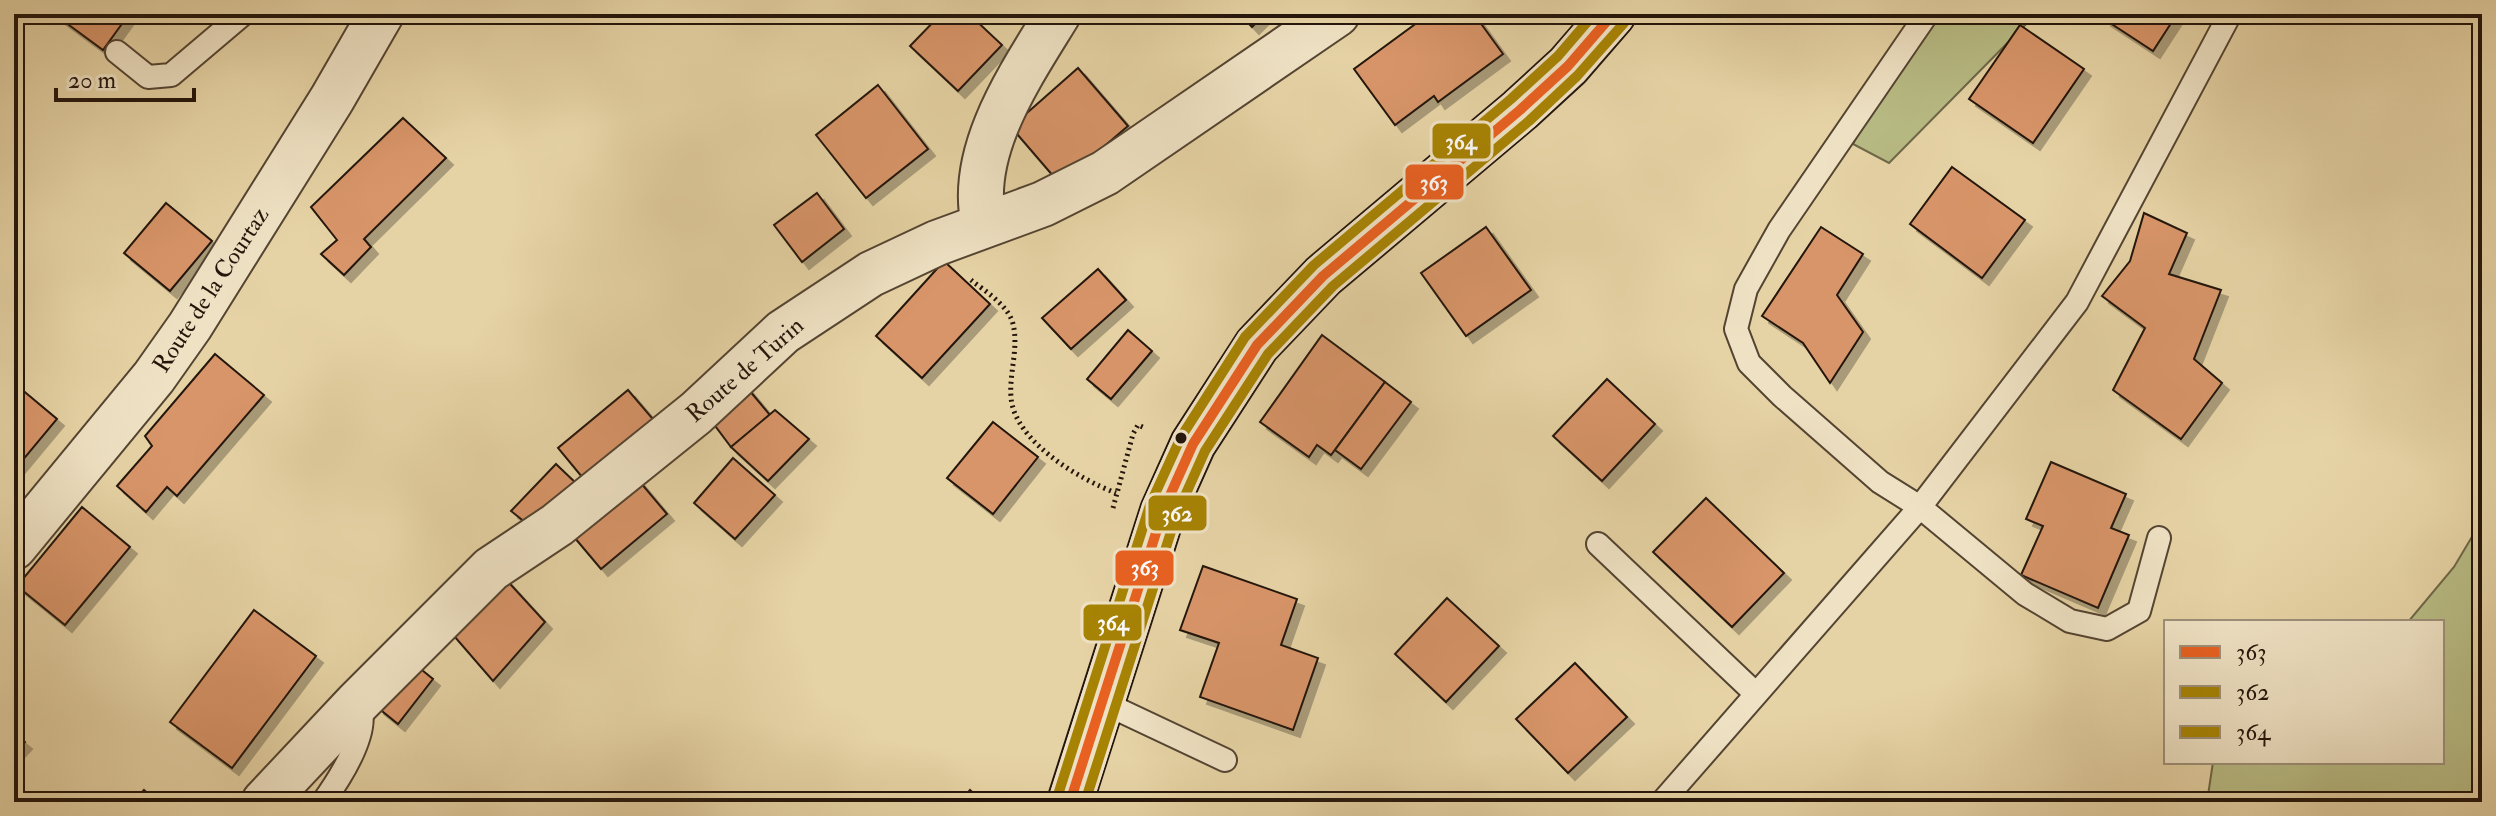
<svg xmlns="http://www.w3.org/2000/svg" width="2496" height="816" font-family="'IM FELL Double Pica',serif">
  <defs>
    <filter id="shadow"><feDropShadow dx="7" dy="7" stdDeviation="0" flood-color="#0004"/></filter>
  </defs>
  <rect width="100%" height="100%" fill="#e6d3a5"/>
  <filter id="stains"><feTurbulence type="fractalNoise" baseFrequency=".0025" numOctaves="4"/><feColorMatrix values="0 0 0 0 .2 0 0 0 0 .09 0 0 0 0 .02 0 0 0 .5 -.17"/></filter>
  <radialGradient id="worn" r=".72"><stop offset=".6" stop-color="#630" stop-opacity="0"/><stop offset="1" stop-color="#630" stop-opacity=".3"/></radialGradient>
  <g fill="#b8bb84" stroke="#6e6848" stroke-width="2">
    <polygon points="1935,14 2036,14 1889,163 1853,144 1897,57"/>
    <polygon points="2482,520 2482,802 2207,802 2213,762 2442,762 2442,622 2408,622 2454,567"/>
  </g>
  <g fill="#d89569" stroke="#24150b" stroke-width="2" filter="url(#shadow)">
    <polygon points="54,14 129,14 103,50"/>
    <polygon points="941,14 969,14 1002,45 958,91 910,46"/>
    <polygon points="1240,14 1265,14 1252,27"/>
    <polygon points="1429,14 1474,14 1503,54 1438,102 1434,96 1395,125 1354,69"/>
    <polygon points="2107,14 2177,14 2153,51 2104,19"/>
    <polygon points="2020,25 2084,69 2033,143 1969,99"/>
    <polygon points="1078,68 1128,126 1060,184 1011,127"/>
    <polygon points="878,85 928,149 866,198 816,135"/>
    <polygon points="403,118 446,158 364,239 371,247 344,275 321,254 337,240 311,207"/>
    <polygon points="1952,167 2025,220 1982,278 1910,224"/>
    <polygon points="817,193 844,229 802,262 774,225"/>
    <polygon points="166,203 212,241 170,291 124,253"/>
    <polygon points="2144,213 2187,233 2169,274 2221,290 2194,359 2222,383 2181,439 2113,390 2145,328 2102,296 2130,261"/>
    <polygon points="1486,227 1531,290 1466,336 1421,273"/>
    <polygon points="1821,227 1863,254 1837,295 1863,332 1830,383 1803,343 1762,316"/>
    <polygon points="944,261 990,304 922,378 876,336"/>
    <polygon points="1098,269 1126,300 1071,349 1042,318"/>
    <polygon points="1128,330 1152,351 1111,399 1087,379"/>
    <polygon points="1322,335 1385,382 1331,455 1317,445 1309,457 1260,422"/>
    <polygon points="215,354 264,395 177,496 167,487 146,512 117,486 152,446 145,436"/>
    <polygon points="739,378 770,415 731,447 704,411"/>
    <polygon points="1607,379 1655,424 1602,481 1553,436"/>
    <polygon points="1385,382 1411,402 1361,469 1335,450"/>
    <polygon points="14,383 57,419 17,467 14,465"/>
    <polygon points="628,390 658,425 587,483 558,448"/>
    <polygon points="775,410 809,439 768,481 731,447"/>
    <polygon points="993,422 1038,457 993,514 947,478"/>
    <polygon points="733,458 775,495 735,539 694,503"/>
    <polygon points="2051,462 2126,494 2111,528 2129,535 2098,608 2021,575 2043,526 2026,519"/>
    <polygon points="556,464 582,489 531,527 511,511"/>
    <polygon points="635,476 667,514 601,569 569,531"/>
    <polygon points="1706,498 1784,573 1732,627 1653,552"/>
    <polygon points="82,507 130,547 65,625 17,586"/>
    <polygon points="1203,566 1297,599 1281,645 1318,658 1293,730 1200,697 1219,643 1180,630"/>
    <polygon points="501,574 545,622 493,681 448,629"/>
    <polygon points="1447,598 1499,646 1446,702 1395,654"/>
    <polygon points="254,610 316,656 232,768 170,722"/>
    <polygon points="412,662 433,679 398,724 377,707"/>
    <polygon points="1575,663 1627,717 1568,773 1516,719"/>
    <polygon points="14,733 25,742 14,754"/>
    <polygon points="144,790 158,802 133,802"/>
    <polygon points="970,790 983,802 960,802"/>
  </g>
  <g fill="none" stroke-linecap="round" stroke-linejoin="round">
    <defs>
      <g id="lane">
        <polyline points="1927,14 1779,230 1746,289 1736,329 1749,363 1782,396 1880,482 1920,507 2077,302 2230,14"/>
        <polyline points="117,52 148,77 171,75 243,14"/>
        <polyline points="1598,544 1756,694"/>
        <polyline points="1102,702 1225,760"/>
        <path d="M323,802c15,-21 50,-74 35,-98"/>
        <polyline points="1662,802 1920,507 2025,594 2070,621 2107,629 2139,611 2159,538"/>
      </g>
      <g id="street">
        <path d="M984,224c-17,-73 38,-151 74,-210"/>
        <polyline points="14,547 154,377 190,326 332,99 381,14"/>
        <polyline points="264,802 357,703 491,569 557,525 696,413 783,332 871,274 937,243 1043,204 1105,173 1337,14"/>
      </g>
      <polyline id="secondary" points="1070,802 1163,511 1193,444 1257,345 1323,276 1520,110 1568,66 1613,14"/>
    </defs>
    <use href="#lane" stroke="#544432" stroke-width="26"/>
    <use href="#street" stroke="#544432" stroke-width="48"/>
    <use href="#secondary" stroke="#24150b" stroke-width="48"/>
    <g stroke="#24150b" stroke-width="5" stroke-dasharray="2 4" stroke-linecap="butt">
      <path d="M971,280c14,11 38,26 42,44 6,24 -4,49 -2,73 3,44 68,82 105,96"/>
      <polyline points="1113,508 1133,434 1138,425 1145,428"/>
    </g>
    <use href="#lane" stroke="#efe2c4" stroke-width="22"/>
    <use href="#street" stroke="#efe2c4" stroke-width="44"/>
    <use href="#secondary" stroke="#efe2c4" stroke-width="44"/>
    <defs>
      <polyline id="bus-1" points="1070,802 1163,511 1193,444 1257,345 1323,276 1520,110 1568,66 1613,14"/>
      <polyline id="bus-2" points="1085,802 1176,516 1205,451 1268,354 1333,286 1529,121 1577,76 1624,23"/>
      <polyline id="bus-3" points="1057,798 1150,505 1181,437 1245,337 1314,265 1511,99 1558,56 1594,14"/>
    </defs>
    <use href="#bus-1" stroke="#efe2c4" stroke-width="16"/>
    <use href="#bus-2" stroke="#efe2c4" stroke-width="16"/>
    <use href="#bus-3" stroke="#efe2c4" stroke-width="16"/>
    <use href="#bus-1" stroke="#e86121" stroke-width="10"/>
    <use href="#bus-2" stroke="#a78304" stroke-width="10"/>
    <use href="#bus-3" stroke="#a78304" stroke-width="10"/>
  </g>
  <circle fill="#24150b" stroke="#efe2c4" stroke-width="3" cx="1181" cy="438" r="7"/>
  <g text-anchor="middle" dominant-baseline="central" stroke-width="8" stroke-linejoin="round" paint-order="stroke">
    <g font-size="24" fill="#24150b" stroke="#efe2c4">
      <text transform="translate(211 290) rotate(-57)">Route de la Courtaz</text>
      <text transform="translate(745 370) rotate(-41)">Route de Turin</text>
    </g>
  </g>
  <g stroke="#efe2c4" stroke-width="3">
    <rect x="1431" y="122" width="61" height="38" rx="8" fill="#a78304"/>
    <rect x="1404" y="163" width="61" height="38" rx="8" fill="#e86121"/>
    <rect x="1147" y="494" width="61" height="38" rx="8" fill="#a78304"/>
    <rect x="1114" y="549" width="61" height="38" rx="8" fill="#e86121"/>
    <rect x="1082" y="603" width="61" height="39" rx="8" fill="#a78304"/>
  </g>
  <g font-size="22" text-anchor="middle" font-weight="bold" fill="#fff">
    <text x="1461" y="149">364</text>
    <text x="1434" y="190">363</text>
    <text x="1177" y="521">362</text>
    <text x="1145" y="575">363</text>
    <text x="1113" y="630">364</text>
  </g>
  <rect width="2496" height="816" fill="none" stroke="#e6d3a5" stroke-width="48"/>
  <rect x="16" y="16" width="2464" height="784" fill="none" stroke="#24150b" stroke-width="4"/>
  <rect x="24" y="24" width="2448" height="768" fill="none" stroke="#24150b" stroke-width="2"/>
  <rect x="2164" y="620" width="280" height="144" fill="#efe2c4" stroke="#9e907a" stroke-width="2"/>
  <rect x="2180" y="646" width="40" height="12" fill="#e86121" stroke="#9e907a" stroke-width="2"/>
  <text x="2236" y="660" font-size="24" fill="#24150b">363</text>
  <rect x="2180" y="686" width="40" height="12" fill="#a78304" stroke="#9e907a" stroke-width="2"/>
  <text x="2236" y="700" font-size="24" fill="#24150b">362</text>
  <rect x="2180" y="726" width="40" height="12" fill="#a78304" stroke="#9e907a" stroke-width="2"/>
  <text x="2236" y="740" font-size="24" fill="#24150b">364</text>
  <path d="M56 88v12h138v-12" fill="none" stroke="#24150b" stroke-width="4"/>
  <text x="68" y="88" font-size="24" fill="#24150b" stroke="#efe2c4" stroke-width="6" paint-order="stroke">20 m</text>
  <rect width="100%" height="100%" filter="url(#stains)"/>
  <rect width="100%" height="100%" fill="url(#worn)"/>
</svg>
